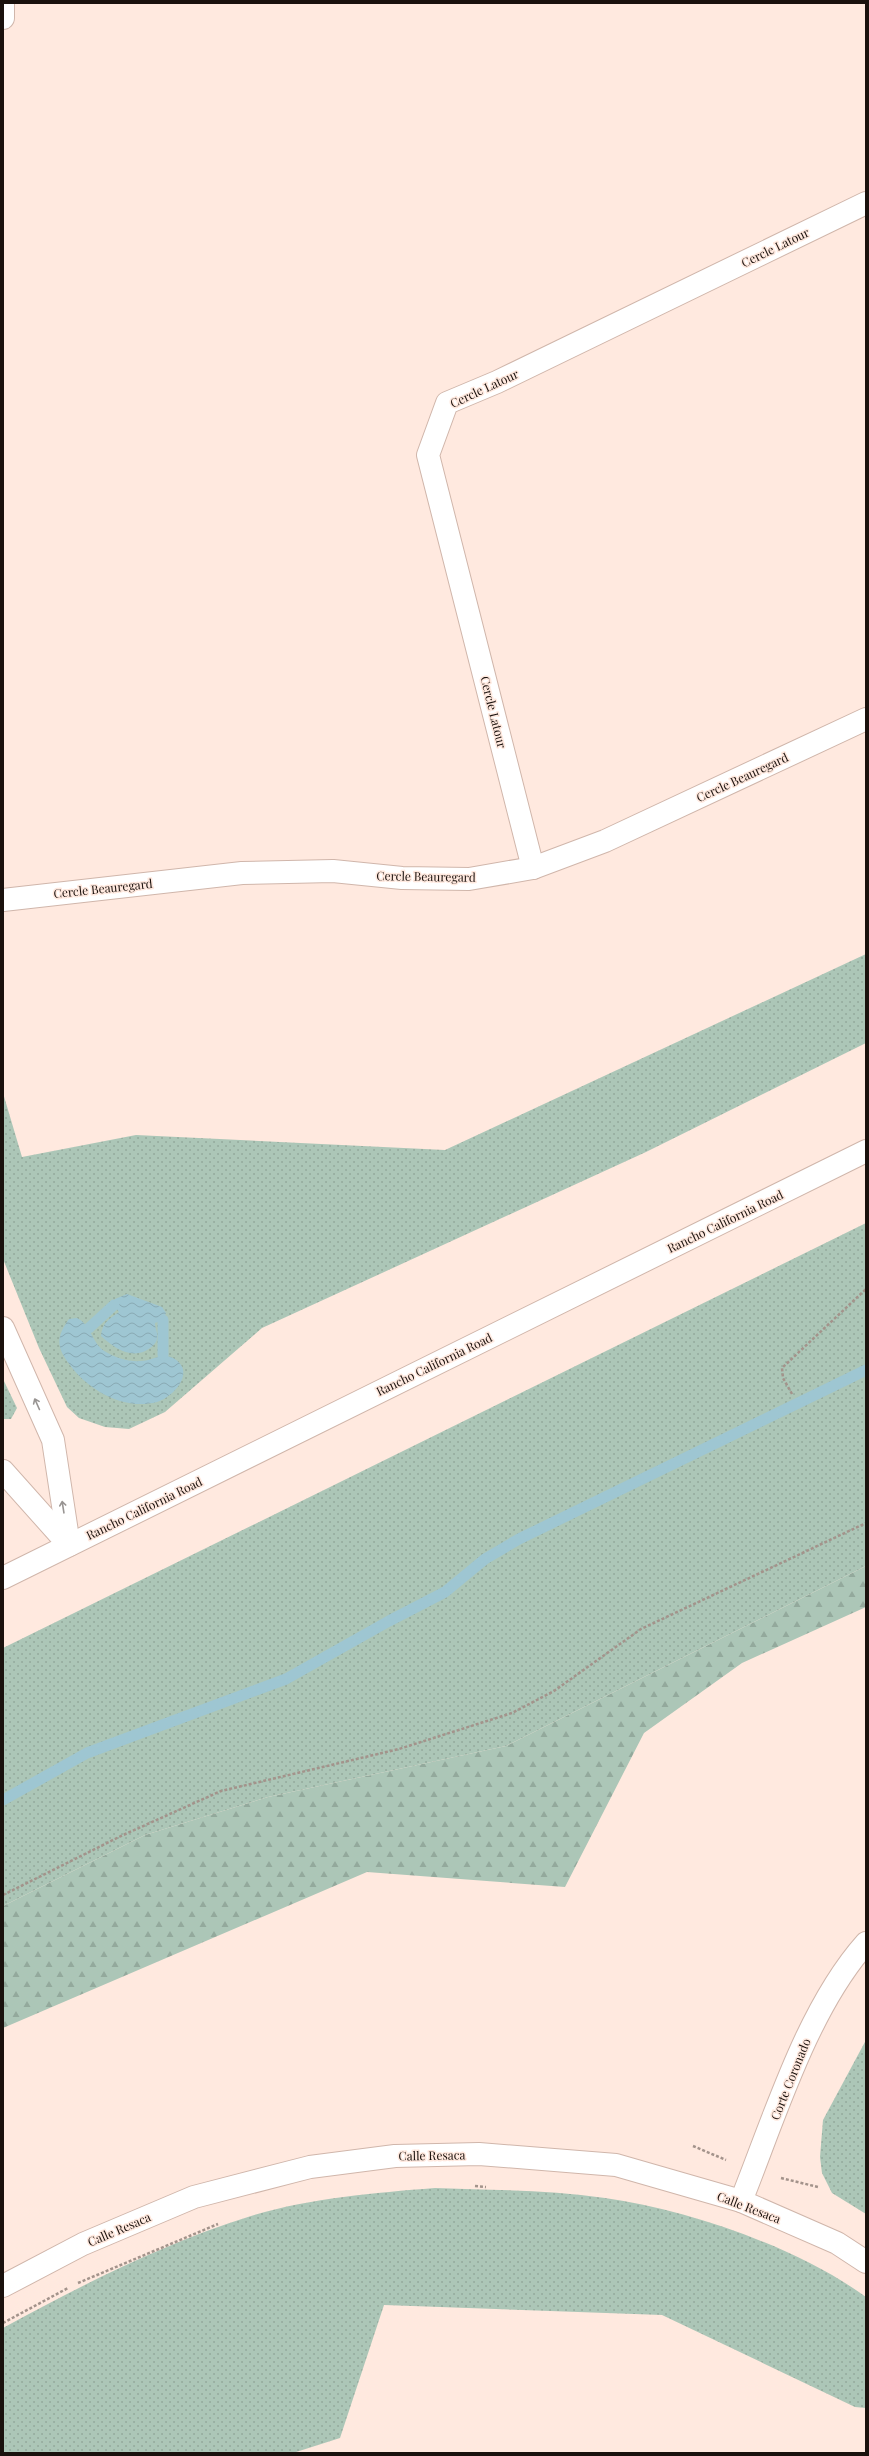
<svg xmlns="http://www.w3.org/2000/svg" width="869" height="2456" font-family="'Playfair Display',serif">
  <defs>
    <pattern id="forest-firs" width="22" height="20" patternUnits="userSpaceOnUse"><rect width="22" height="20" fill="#acc6b7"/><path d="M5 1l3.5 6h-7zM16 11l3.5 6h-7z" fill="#93a99c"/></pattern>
    <pattern id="park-dots" width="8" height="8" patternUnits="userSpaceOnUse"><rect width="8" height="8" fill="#acc6b7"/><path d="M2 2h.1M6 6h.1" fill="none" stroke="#93a99c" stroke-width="1.8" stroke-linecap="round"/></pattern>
    <pattern id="water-waves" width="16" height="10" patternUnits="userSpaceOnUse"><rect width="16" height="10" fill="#9ec6d2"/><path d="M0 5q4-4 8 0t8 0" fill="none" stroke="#88a9b3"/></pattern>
  </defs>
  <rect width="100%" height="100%" fill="#ffe9df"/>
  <polygon fill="url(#forest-firs)" points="866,1566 866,1607 742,1663 644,1733 565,1887 367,1872 3,2028 3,1906 145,1835 268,1797 506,1746"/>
  <g fill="url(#park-dots)">
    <polygon points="866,954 866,1043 646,1152 262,1328 165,1412 129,1429 105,1427 79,1418 67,1407 39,1348 3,1259 3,1093 22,1157 136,1135 445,1150"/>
    <polygon points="866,1223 866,1566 506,1746 268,1797 145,1835 3,1906 3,1648"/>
    <polygon points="3,1379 17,1408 11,1419 3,1419"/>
    <polygon points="866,2040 866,2214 832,2193 822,2173 820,2157 823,2120"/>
    <path d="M435,2188c56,2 114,2 170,10 84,12 192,49 261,99v111l-11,-1 -193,-92 -278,-10 -44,133 -47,15h-290v-125c79,-43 161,-85 248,-112 59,-18 122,-23 184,-28z"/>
  </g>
  <g fill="url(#water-waves)">
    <path d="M127,1294l35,13 4,6 -3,7 -8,3c0,5 3,10 2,15 0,4 -4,8 -7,10 -17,13 -36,0 -49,-12 1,-13 8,-17 18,-24l-5,-7 1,-6z"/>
    <path d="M77,1318c15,7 15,27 29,34 10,6 23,10 35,9 11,0 21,-9 32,-3 24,13 1,39 -16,44 -33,9 -69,-12 -87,-37 -14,-18 -14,-28 -1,-46z"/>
  </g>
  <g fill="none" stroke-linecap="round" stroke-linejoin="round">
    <g stroke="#9ec6d2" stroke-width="11">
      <polyline points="163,1320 163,1355"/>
      <polyline points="89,1328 114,1305"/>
      <polyline points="3,1800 87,1753 286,1679 389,1621 445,1592 485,1559 519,1539 866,1370"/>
    </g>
    <defs>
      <g id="street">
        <polyline points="533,868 428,455 447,403 497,382 866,203"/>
        <polyline points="3,900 242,873 333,871 402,878 469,879 533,868 605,841 866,719"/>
        <path d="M741,2201c33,-82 66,-192 125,-258"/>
        <polyline points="3,2286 83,2244 194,2197 310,2167 395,2156 479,2154 616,2165 741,2201 837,2243 866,2262"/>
      </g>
      <g id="secondary">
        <polyline points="3,18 3,3"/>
        <polyline points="3,1328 53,1440 69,1545"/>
        <polyline points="3,1471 69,1545"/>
      </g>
      <polyline id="primary" points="3,1578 866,1151"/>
    </defs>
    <use href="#street" stroke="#d0b6ab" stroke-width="24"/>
    <use href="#secondary" stroke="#d0b6ab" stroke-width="24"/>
    <use href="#primary" stroke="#d0b6ab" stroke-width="24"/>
    <g stroke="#a3938b" stroke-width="2.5" stroke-dasharray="3 2" stroke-linecap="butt">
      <polyline points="792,1394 783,1378 782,1368 866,1289"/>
      <polyline points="3,1895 121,1836 221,1791 399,1749 512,1713 554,1691 641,1629 866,1523"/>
      <polyline points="693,2146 726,2160"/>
      <polyline points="781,2178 818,2187"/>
      <polyline points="475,2186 486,2187"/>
      <polyline points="78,2283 218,2224"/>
      <polyline points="3,2323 68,2288"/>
    </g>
    <use href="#street" stroke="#fff" stroke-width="22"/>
    <use href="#secondary" stroke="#fff" stroke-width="22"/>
    <use href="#primary" stroke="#fff" stroke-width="22"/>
  </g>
  <defs><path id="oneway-shaft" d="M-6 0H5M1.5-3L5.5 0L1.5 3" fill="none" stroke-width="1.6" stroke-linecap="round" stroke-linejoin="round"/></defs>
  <g stroke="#989492">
    <use href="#oneway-shaft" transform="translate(37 1404) rotate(-114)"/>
    <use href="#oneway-shaft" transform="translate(63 1507) rotate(-99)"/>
  </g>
  <g text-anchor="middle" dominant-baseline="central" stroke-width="3" stroke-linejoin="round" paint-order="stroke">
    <g font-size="12" fill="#1a110d" stroke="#ffe9df">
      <text transform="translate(775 247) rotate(-26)">Cercle Latour</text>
      <text transform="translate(484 388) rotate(-25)">Cercle Latour</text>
      <text transform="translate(494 712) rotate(76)">Cercle Latour</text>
      <text transform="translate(742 777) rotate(-25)">Cercle Beauregard</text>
      <text transform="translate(426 876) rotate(1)">Cercle Beauregard</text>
      <text transform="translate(103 888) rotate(-6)">Cercle Beauregard</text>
      <text transform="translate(725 1221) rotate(-26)">Rancho California Road</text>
      <text transform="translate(434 1364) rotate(-26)">Rancho California Road</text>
      <text transform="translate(144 1508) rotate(-26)">Rancho California Road</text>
      <text transform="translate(790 2079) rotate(-68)">Corte Coronado</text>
      <text transform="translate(432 2155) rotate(-1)">Calle Resaca</text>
      <text transform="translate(749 2207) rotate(21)">Calle Resaca</text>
      <text transform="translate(119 2229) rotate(-23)">Calle Resaca</text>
    </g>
  </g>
  <rect width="869" height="2456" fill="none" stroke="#1a110d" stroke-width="8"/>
</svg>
